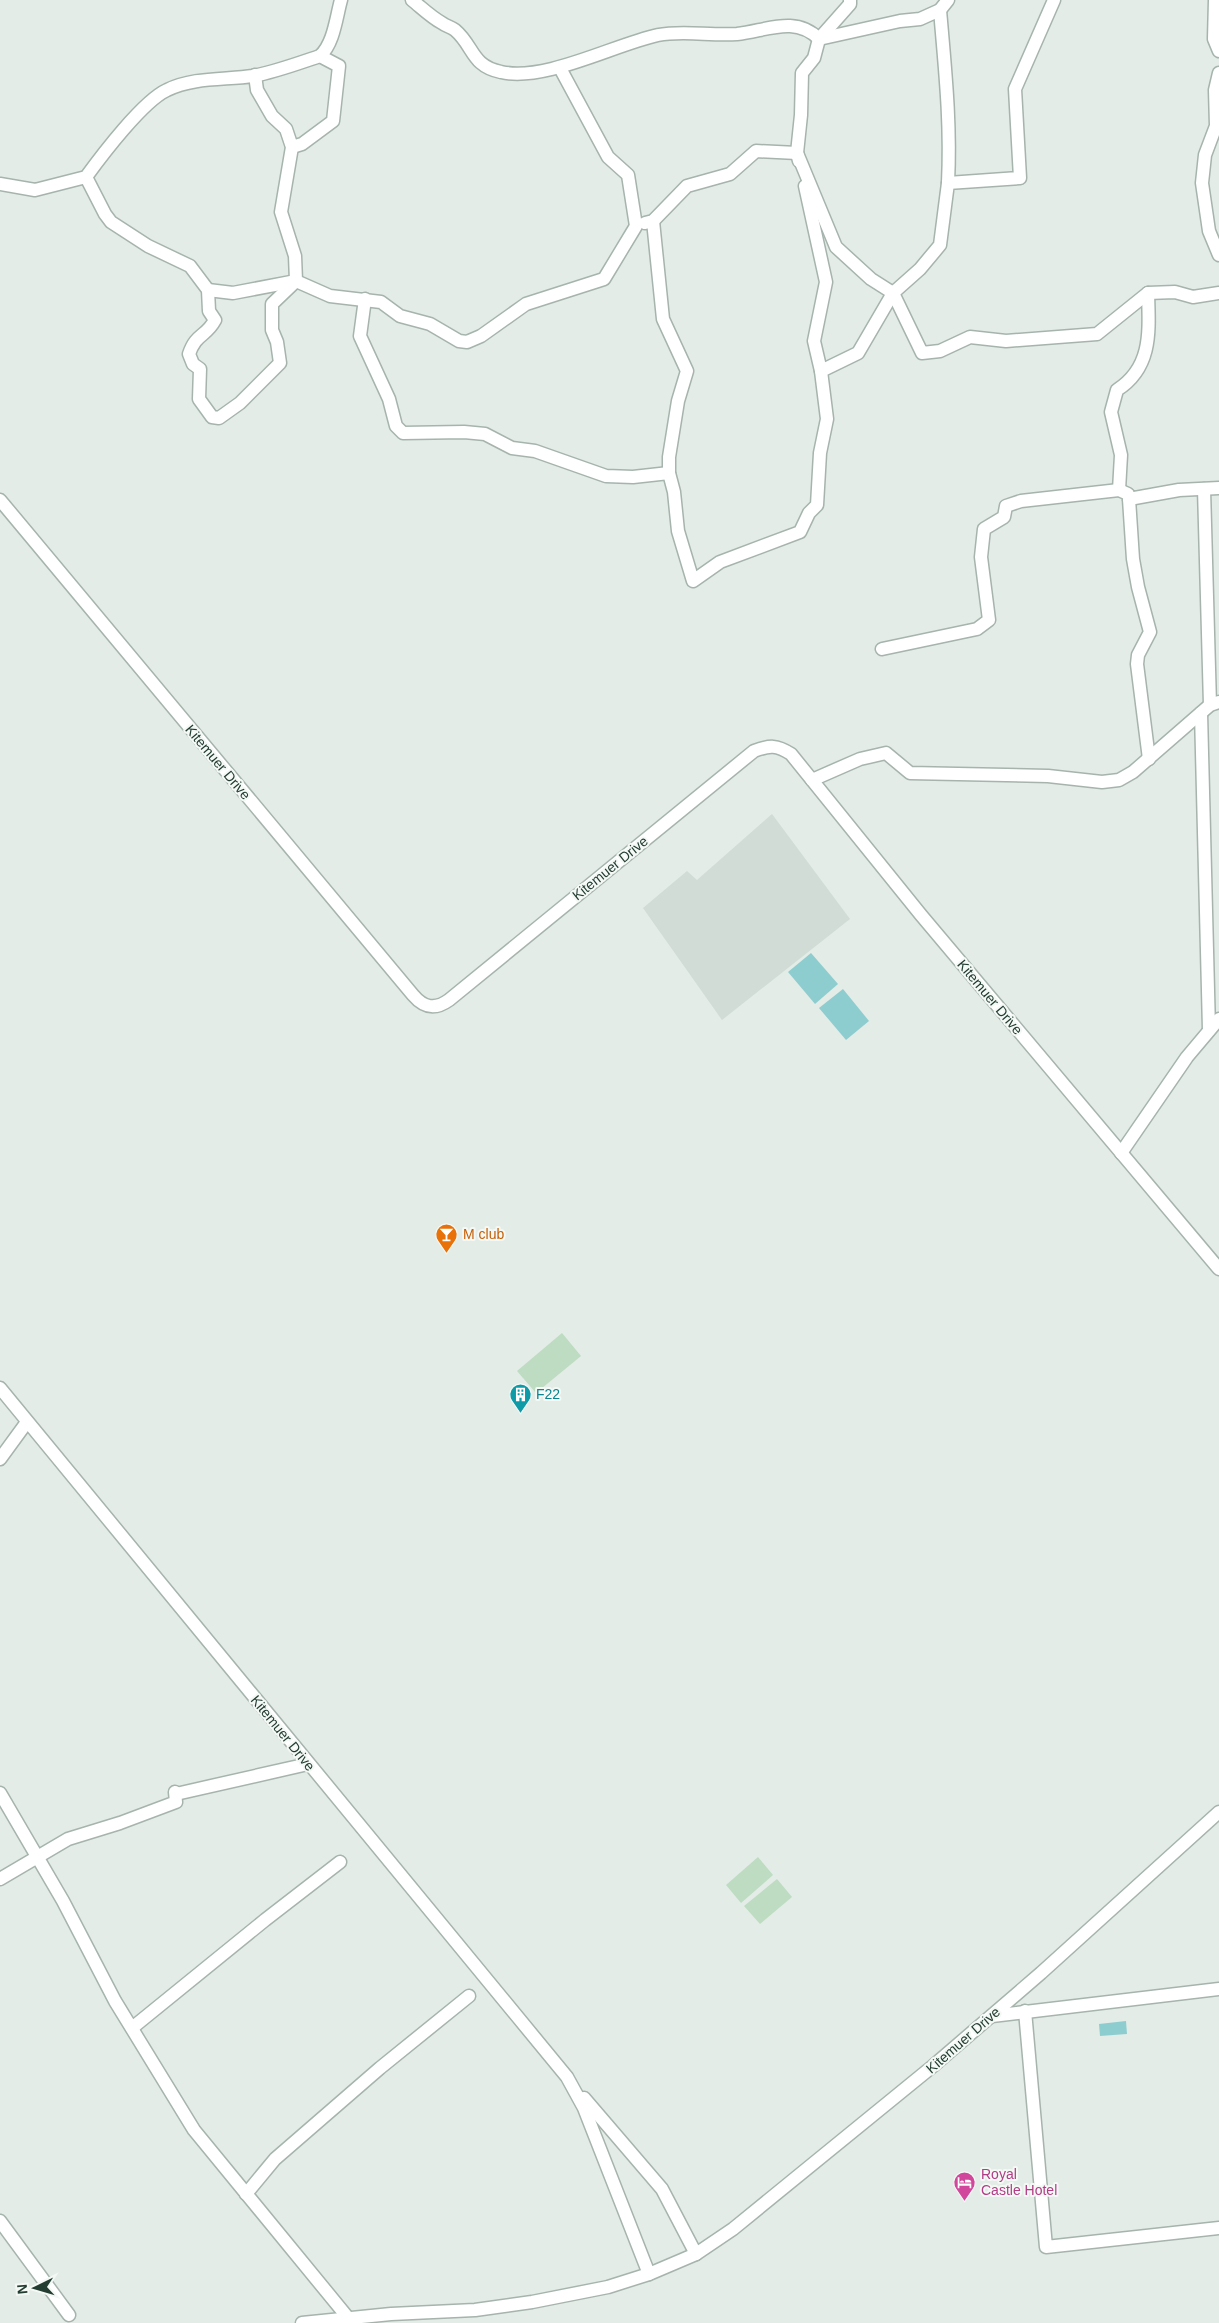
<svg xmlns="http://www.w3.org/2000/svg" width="1219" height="2323" font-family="Helvetica,sans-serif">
  <rect width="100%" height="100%" fill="#e3ece7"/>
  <polygon fill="#d1dcd6" points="772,814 850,919 722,1020 643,908 687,871 697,880"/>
  <g fill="#bddcc1">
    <polygon points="562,1333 581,1356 536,1393 517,1371"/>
    <polygon points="758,1857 773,1875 741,1903 726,1885"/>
    <polygon points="777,1879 792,1897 760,1924 744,1906"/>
  </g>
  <g fill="#8ecdcf">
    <polygon points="811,953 838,984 815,1004 788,972"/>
    <polygon points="843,989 869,1021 846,1040 819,1008"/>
    <polygon points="1126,2021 1127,2034 1100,2036 1099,2024"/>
  </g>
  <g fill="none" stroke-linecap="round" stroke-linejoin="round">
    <defs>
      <g id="minor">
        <path d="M412,0c10,8 19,17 30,23 4,3 9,4 13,7 19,16 16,36 46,42 44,10 112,-27 157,-37 25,-5 53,1 79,-1 29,-3 58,-19 82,5l81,-18 20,-2 20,-9 8,-10"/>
        <polyline points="1215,0 1214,39 1219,51"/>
        <path d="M940,10c5,59 11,113 8,173"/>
        <polyline points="1219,73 1215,90 1216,126 1205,155 1202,183 1209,231 1219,255"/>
        <polyline points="292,147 302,144 333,121 339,66 320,56"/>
        <polyline points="797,153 836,247 871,279 893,293 922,353 940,351 970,337 1006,341 1097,334 1148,293 1175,292 1193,297 1219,293"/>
        <polyline points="799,161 797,153 801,115 802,73 814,58 819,39 850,4 850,0"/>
        <path d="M86,177l19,37 6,8 37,24 42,20 18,24 1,21 6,9c-9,17 -19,13 -26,34l4,10 7,5 -1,30 13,18 7,1 21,-15 40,-40 -3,-21 -5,-12v-26l24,-23 -1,-25 -14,-44 11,-65 -6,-18 -14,-13 -15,-26 -2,-15"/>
        <path d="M0,184l35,6 51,-13c16,-22 57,-76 81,-87 26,-13 58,-10 86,-14 22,-4 46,-13 67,-20 14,-13 16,-38 21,-56"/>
        <polyline points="805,186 826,282 814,341 821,371"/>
        <polyline points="653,221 663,319 687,371 678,401 669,457 669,473 674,492 678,531 693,581 720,562 800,532 809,513 817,505 820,453 827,419 821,371 858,353 893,293 920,269 940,245 948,183 1020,178 1015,89 1054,0"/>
        <polyline points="645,223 653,221 687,186 730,174 756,151 797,153"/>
        <polyline points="208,290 233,293 296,281 330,296 381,302 400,316 430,324 459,341 467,342 481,336 526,304 604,279 636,226 628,175 608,157 560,68"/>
        <polyline points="365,299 360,336 389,399 396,426 403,433 464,432 485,434 512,448 535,451 606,476 633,477 669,473"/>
        <polyline points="1204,489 1210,705"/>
        <path d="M1119,490l2,-35 -10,-43 6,-22c36,-23 32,-60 31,-97"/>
        <polyline points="1129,499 1133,559 1138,587 1150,632 1138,655 1137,664 1149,759"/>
        <path d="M0,500l413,495c11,13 22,15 36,5l305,-249c16,-6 23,-6 37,3l130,161 298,354"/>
        <polyline points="882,649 977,629 989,620 981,557 984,529 1004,517 1006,506 1021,501 1119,490 1128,494 1129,499 1179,490 1219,488"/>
        <polyline points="1201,713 1209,1030"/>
        <polyline points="812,780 860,759 886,753 910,773 1048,776 1102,782 1119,780 1133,772 1210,705 1219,702"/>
        <polyline points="1121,1153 1187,1057 1219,1019"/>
        <polyline points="0,1388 567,2077 584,2108 649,2274"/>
        <polyline points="0,1459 27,1422"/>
        <polyline points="0,1793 63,1901 115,2001 194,2130 349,2319"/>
        <polyline points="176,1794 308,1764"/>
        <polyline points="0,1879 68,1839 120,1823 176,1802 175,1792"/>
        <polyline points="1025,2011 1046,2247 1219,2228"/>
        <polyline points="992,2016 1219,1989"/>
        <polyline points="132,2028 265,1920 340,1862"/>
        <polyline points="584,2098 662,2189 696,2254"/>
        <polyline points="246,2194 275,2159 380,2068 469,1996"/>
        <polyline points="0,2221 69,2315"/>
        <polyline points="302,2323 391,2314 475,2310 532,2302 608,2287 649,2274 696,2254 733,2229 933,2066 1041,1973 1219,1812"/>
      </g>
    </defs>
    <use href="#minor" stroke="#a6b4ad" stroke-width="15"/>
    <use href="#minor" stroke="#fff" stroke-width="12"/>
  </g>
  <defs>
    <symbol id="bar-pin" viewBox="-11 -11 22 30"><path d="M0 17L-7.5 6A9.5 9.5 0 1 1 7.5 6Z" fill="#e8710a" stroke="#f4f9f6"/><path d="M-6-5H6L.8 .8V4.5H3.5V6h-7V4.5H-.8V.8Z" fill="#fff"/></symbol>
    <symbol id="building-pin" viewBox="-11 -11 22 30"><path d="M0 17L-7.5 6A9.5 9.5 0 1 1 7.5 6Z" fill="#0f9aa8" stroke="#f4f9f6"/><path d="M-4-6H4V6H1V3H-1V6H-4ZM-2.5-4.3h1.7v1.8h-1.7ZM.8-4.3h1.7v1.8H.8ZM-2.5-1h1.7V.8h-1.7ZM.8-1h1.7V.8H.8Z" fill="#fff"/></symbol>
    <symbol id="hotel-pin" viewBox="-11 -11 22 30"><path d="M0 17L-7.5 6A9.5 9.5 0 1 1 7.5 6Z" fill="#d1479c" stroke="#f4f9f6"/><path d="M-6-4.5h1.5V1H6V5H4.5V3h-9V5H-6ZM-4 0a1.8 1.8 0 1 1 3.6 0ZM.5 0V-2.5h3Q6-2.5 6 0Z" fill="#fff"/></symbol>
  </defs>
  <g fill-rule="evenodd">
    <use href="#bar-pin" x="434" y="1222" width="25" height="34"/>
    <use href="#building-pin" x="508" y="1382" width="25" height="34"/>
    <use href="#hotel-pin" x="952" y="2170" width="25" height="34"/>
  </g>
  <g text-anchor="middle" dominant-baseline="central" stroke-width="4" stroke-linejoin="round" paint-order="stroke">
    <g font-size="14" fill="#243d33" stroke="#f4f9f6">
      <text transform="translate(218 762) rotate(50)">Kitemuer Drive</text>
      <text transform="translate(610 868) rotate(-39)">Kitemuer Drive</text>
      <text transform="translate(990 997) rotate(50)">Kitemuer Drive</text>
      <text transform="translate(283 1733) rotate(51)">Kitemuer Drive</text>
      <text transform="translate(963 2040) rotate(-41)">Kitemuer Drive</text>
    </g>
    <g font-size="14" fill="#c56008" stroke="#f4f9f6" text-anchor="start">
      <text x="463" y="1234">M club</text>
    </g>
    <g font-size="14" fill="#0d838f" stroke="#f4f9f6" text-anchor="start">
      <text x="536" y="1394">F22</text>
    </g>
    <g font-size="14" fill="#b23c85" stroke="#f4f9f6" text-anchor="start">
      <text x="981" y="2174">Royal<tspan x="981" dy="16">Castle Hotel</tspan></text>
    </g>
  </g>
  <g transform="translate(35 2288) rotate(265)" stroke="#f4f9f6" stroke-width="4" paint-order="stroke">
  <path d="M0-4L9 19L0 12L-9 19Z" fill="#243d33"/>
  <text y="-8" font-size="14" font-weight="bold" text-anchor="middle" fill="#243d33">N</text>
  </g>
</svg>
